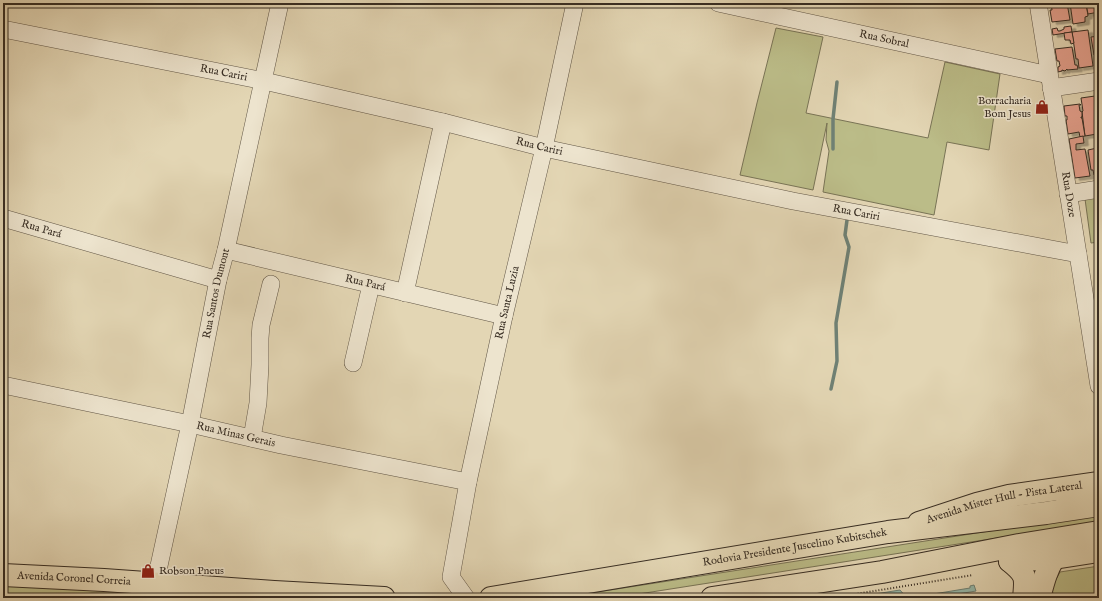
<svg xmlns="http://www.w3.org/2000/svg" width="1102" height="601" font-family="'IM FELL English',serif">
	<defs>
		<filter id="shadow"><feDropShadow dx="4.5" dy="2.5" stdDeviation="0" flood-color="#0004"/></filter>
	</defs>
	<rect width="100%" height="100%" fill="#e3d6b4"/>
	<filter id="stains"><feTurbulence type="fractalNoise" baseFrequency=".005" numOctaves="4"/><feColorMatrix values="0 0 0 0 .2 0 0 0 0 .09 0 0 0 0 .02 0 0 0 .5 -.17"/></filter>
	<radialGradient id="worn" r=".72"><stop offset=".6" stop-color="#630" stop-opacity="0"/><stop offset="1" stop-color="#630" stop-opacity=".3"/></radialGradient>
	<g fill="#bbbc88" stroke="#797456">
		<polygon points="776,28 823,37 806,113 928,138 945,62 1000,74 989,150 947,142 934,215 823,192 829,151 826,140 827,123 813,190 740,175 757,103"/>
		<polygon points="1099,196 1099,242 1091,243 1085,199"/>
		<polygon points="1099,514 1099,522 613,598 559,598"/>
		<polygon points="1099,566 1099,598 1064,598 1051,592 1053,585 1060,572"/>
		<polygon points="3,582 171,595 128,593 92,593 54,598 3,598"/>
	</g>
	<g fill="#95b9ab" stroke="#6f8175">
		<polygon points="974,585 976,591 934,598 909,598 970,588 970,586"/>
		<polygon points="900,590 907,598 850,598"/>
	</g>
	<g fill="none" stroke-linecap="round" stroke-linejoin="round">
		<g stroke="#6f8175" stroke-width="3.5">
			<polyline points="833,149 833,119 837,82"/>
			<polyline points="831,389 837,361 836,323 849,247 845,235 847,220"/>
		</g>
	</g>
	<g fill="#e5a08d" stroke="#372d23" filter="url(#shadow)">
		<polygon points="1049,3 1067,3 1070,20 1052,22 1050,10 1052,10 1051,3"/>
		<polygon points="1070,3 1086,3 1088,16 1085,17 1085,22 1073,24"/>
		<polygon points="1086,3 1099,3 1099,12 1088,14"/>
		<polygon points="1071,26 1072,32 1053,35 1052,29 1057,28 1058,31 1060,31 1064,29 1064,27"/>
		<polygon points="1088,30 1093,66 1079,68 1078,59 1076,59 1072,32"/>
		<polygon points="1072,32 1074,43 1071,44 1070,40 1065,40 1064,33"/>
		<polygon points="1099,36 1099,64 1098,65 1096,55 1094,55 1091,37"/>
		<polygon points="1072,47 1075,65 1077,65 1078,69 1067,70 1067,69 1065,71 1062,70 1062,71 1058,72 1058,67 1060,66 1059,61 1057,61 1055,49"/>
		<polygon points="1095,96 1099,118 1099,121 1095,122 1097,134 1085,136 1082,112 1083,111 1081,98"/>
		<polygon points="1080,104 1081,105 1079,105 1080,111 1082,112 1082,117 1081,117 1081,118 1082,118 1085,136 1080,137 1079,132 1068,134 1066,120 1067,120 1067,116 1065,116 1064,106"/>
		<polygon points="1083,136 1084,143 1076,144 1076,150 1085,149 1090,176 1075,178 1069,139"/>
		<polygon points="1097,148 1099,148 1099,175 1094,175 1093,170 1091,170 1088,150"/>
	</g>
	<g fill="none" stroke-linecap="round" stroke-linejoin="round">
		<defs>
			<g id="minor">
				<path id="s1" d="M 718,3 L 1049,75"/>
				<path id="s2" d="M 1038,3 L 1099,386"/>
				<path id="s3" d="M 3,29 L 264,81 L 443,122 L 544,148 L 793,201 L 1078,254"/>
				<polyline points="1051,88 1099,81"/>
				<polyline points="1068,194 1099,189"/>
				<path id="s4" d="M 3,218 L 218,280"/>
				<path id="s5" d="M 226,250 L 504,316"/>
				<polyline points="405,293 443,122"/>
				<polyline points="353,363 371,285"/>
				<path id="s6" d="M 3,385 L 190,424 L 281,445 L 468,482"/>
				<polyline points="252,438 258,403 260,365 260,338 261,325 271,284"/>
				<path id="s7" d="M 155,584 L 190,424 L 218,280 L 226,250 L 280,3"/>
				<path id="s8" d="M 466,598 L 451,577 L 468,482 L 504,316 L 544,148 L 575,3"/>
			</g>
			<g id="major">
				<path id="s9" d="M 919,523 L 977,504 L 1009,496 L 1099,483"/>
				<polyline points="1010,561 1054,558 1099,551"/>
				<path d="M 1010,561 C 1027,575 1026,577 1024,598"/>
				<path d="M 1039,598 C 1043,583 1046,570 1054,558"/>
			</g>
			<g id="highway">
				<polyline points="1067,503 1099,488"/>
				<path id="s10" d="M 3,575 L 104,580 L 274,592 L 384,598"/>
				<path id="s11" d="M 491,598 L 888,532 L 1046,513 L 1099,505"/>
				<polyline points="712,598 882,572 1019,545 1099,532"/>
			</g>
		</defs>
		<use href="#minor" stroke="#625747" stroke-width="18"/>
		<use href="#major" stroke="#372d23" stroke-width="24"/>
		<use href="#highway" stroke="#372d23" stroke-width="24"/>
		<polyline stroke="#372d23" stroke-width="2" stroke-dasharray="1 2" stroke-linecap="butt" points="831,598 973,575"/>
		<use href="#minor" stroke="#ede4ce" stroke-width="17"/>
		<use href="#major" stroke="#e3d6b4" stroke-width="22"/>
		<use href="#highway" stroke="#e3d6b4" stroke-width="22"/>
	</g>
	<defs>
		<symbol id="shop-bare" viewBox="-9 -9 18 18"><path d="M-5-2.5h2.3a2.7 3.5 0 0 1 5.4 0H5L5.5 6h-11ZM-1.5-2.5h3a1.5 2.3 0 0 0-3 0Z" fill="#8f2418" stroke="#ede4ce" stroke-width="2.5" paint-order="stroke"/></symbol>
	</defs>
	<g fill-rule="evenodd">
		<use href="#shop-bare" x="1032" y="97" width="20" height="20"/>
		<use href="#shop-bare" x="138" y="561" width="20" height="20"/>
	</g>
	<g text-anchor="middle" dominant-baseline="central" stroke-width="3" stroke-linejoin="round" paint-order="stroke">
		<g font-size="11" fill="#372d23" stroke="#ede4ce">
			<text stroke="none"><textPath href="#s1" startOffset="170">Rua Sobral</textPath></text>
			<text stroke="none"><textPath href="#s3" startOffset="225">Rua Cariri</textPath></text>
			<text stroke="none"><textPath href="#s3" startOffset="549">Rua Cariri</textPath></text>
			<text stroke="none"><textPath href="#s2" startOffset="194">Rua Doze</textPath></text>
			<text stroke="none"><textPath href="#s3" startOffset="873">Rua Cariri</textPath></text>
			<text stroke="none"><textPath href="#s4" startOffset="40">Rua Pará</textPath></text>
			<text stroke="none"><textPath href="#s5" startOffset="143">Rua Pará</textPath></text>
			<text stroke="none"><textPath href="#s7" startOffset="297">Rua Santos Dumont</textPath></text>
			<text stroke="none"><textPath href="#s8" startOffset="306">Rua Santa Luzia</textPath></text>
			<text stroke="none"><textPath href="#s6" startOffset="238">Rua Minas Gerais</textPath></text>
			<text stroke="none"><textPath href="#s9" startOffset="88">Avenida Mister Hull - Pista Lateral</textPath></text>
			<text stroke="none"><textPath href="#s11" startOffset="308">Rodovia Presidente Juscelino Kubitschek</textPath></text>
			<text stroke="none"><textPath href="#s10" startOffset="71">Avenida Coronel Correia</textPath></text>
		</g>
		<g font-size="11" fill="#372d23" stroke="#ede4ce" text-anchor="end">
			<text x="1031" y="101">Borracharia<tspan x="1031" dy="13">Bom Jesus</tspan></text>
			<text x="159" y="571" text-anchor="start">Robson Pneus</text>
		</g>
	</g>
	<rect width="1102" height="601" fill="none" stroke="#e3d6b4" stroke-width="16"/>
	<rect x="4" y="4" width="1094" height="593" fill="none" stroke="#372d23" stroke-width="2"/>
	<rect x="8" y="8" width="1086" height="585" fill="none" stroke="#372d23"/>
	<rect width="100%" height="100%" filter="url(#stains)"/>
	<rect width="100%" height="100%" fill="url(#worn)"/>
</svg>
